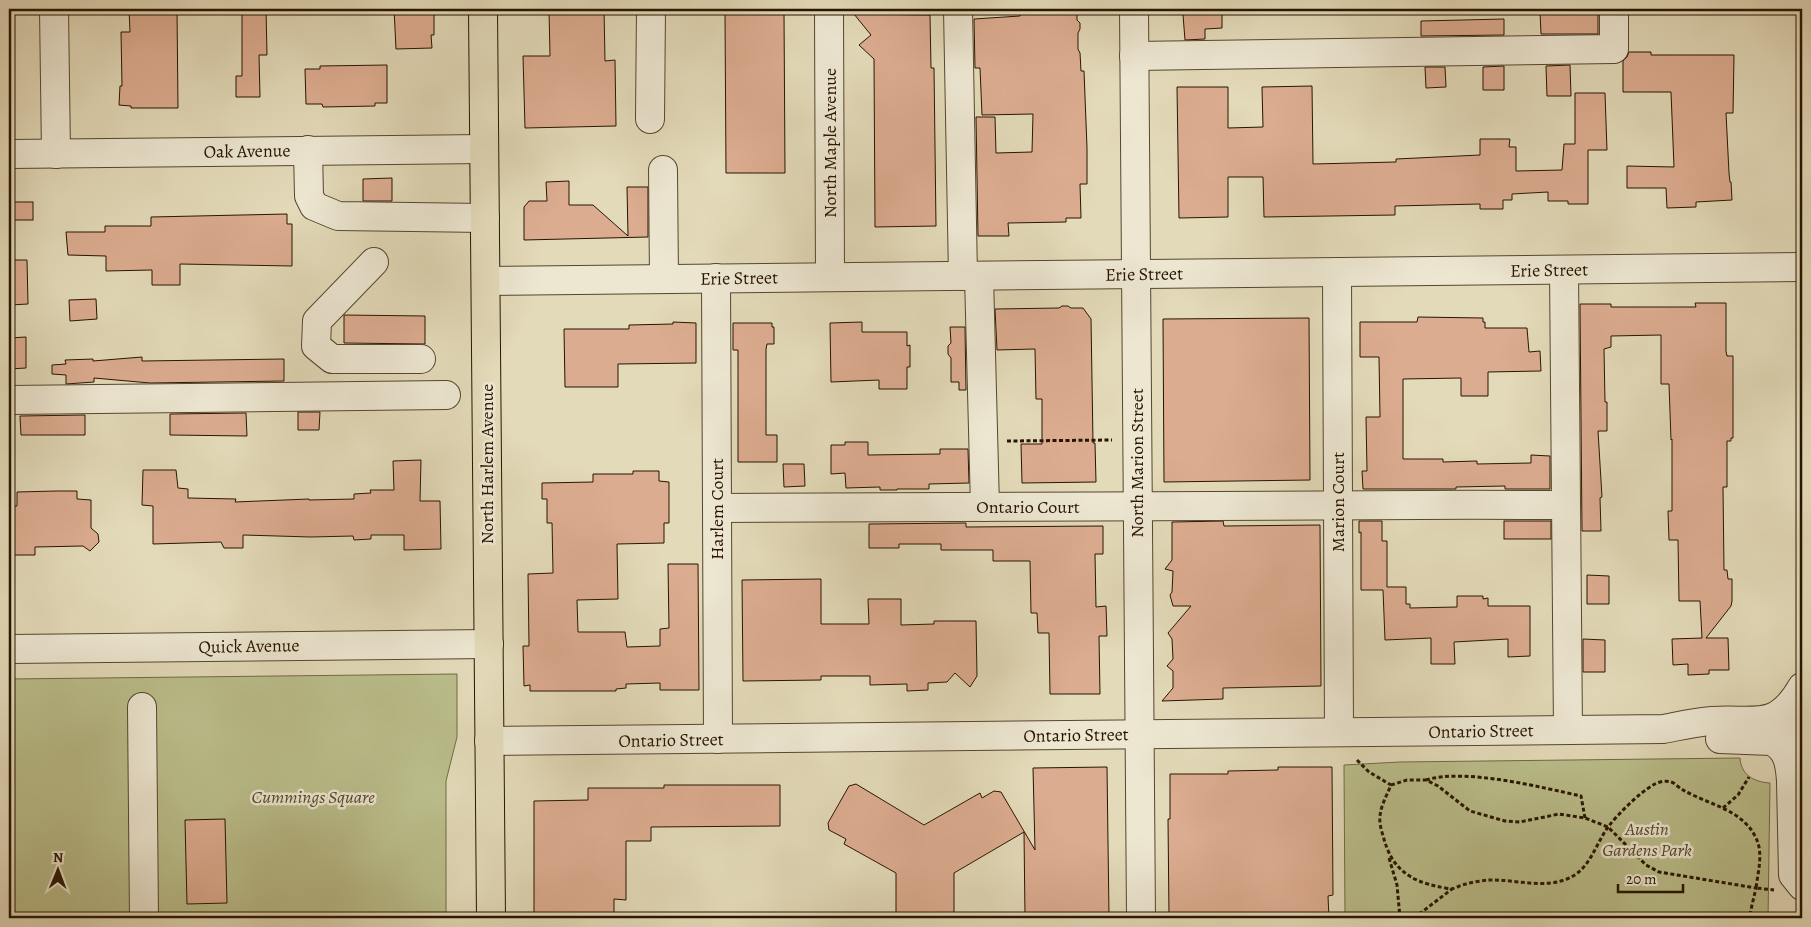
<svg xmlns="http://www.w3.org/2000/svg" width="1811" height="927" font-family="Alegreya,serif">
	<rect width="100%" height="100%" fill="#e3dab9"/>
	<filter id="stains"><feTurbulence type="fractalNoise" baseFrequency=".004" numOctaves="4"/><feColorMatrix values="0 0 0 0 .2 0 0 0 0 .09 0 0 0 0 .02 0 0 0 .5 -.17"/></filter>
	<radialGradient id="worn" r=".72"><stop offset=".6" stop-color="#630" stop-opacity="0"/><stop offset="1" stop-color="#630" stop-opacity=".3"/></radialGradient>
	<g fill="#babe8b" stroke="#706a46">
		<polygon points="457,674 457,737 446,781 446,918 9,918 9,679"/>
		<path d="M 1740,758 C 1741,775 1754,782 1770,783 L 1768,918 L 1345,918 L 1344,765 L 1400,762 Z"/>
	</g>
	<g fill="#dcac90" stroke="#271500">
		<polygon points="129,9 177,9 178,108 131,108 131,106 119,105 120,86 122,86 121,32 130,32"/>
		<polygon points="242,9 266,9 267,55 259,55 260,97 236,97 236,76 242,76"/>
		<polygon points="394,9 434,9 434,35 431,35 432,48 396,49"/>
		<polygon points="549,9 604,9 605,61 615,60 616,126 525,128 523,56 550,56"/>
		<polygon points="1077,9 1077,20 1080,23 1080,29 1078,33 1078,49 1080,53 1081,71 1084,71 1087,148 1087,184 1080,184 1081,218 1066,218 1066,222 1008,223 1009,236 978,236 976,117 995,117 996,153 1032,152 1033,114 982,115 980,68 975,68 974,19 1020,16 1020,10"/>
		<polygon points="1188,9 1222,9 1222,28 1205,29 1205,39 1185,40 1183,15"/>
		<polygon points="1563,9 1598,9 1598,34 1541,34 1540,12 1563,12"/>
		<polygon points="784,12 785,173 726,173 725,13"/>
		<polygon points="854,14 930,15 931,68 934,68 936,226 875,227 874,59 859,45 871,35"/>
		<polygon points="1504,19 1504,35 1421,36 1421,21"/>
		<polygon points="1629,52 1651,52 1651,55 1734,55 1733,113 1726,113 1729,173 1730,182 1731,182 1732,200 1696,202 1696,207 1667,208 1666,188 1627,188 1627,166 1674,167 1671,92 1623,92 1623,61 1627,57"/>
		<polygon points="387,65 387,103 375,103 375,106 323,107 322,104 306,104 305,69 320,69 320,66"/>
		<polygon points="1570,65 1571,96 1547,96 1546,66"/>
		<polygon points="1504,66 1504,90 1483,90 1483,67"/>
		<polygon points="1425,67 1445,67 1446,87 1426,88"/>
		<polygon points="1312,86 1313,164 1396,162 1396,159 1480,155 1480,139 1510,139 1509,147 1516,147 1516,171 1562,170 1564,144 1575,144 1575,93 1605,93 1607,150 1588,150 1588,204 1568,204 1568,201 1548,201 1548,192 1512,194 1512,200 1503,200 1503,209 1480,209 1480,204 1395,206 1395,215 1264,217 1263,177 1228,177 1228,217 1179,218 1177,87 1228,87 1228,128 1263,127 1262,87"/>
		<polygon points="392,178 392,201 363,201 363,179"/>
		<polygon points="569,181 569,205 593,205 628,236 627,187 648,187 648,237 524,240 524,207 529,201 547,201 546,182"/>
		<rect x="9" y="202" width="24" height="18"/>
		<polygon points="287,214 287,224 292,224 292,266 180,264 180,285 152,285 152,270 106,271 106,256 68,255 66,232 105,232 105,226 151,226 151,217"/>
		<polygon points="9,260 27,260 28,304 9,305"/>
		<polygon points="96,299 97,319 70,321 69,300"/>
		<polygon points="1695,303 1726,303 1726,351 1727,356 1733,356 1733,438 1731,438 1731,441 1727,441 1727,487 1723,487 1724,570 1727,570 1728,579 1732,579 1732,601 1731,606 1706,638 1728,638 1729,670 1709,670 1709,674 1688,675 1688,664 1673,665 1672,639 1702,638 1700,601 1679,601 1678,540 1669,540 1668,511 1672,511 1672,439 1671,440 1669,384 1661,384 1661,335 1611,336 1611,347 1604,349 1605,402 1607,402 1607,431 1598,431 1602,497 1600,498 1601,531 1582,531 1580,304 1611,304 1611,307 1696,307"/>
		<polygon points="1062,306 1068,306 1071,308 1083,308 1091,319 1093,443 1095,443 1096,482 1022,483 1021,444 1042,444 1042,399 1036,399 1035,349 997,350 995,309 1059,308"/>
		<polygon points="344,315 425,316 425,344 344,343"/>
		<polygon points="1418,317 1483,318 1483,322 1485,322 1485,328 1527,328 1529,352 1540,351 1541,371 1488,372 1488,396 1461,396 1461,378 1403,379 1403,459 1443,459 1443,462 1477,461 1477,464 1531,463 1531,455 1550,456 1550,489 1505,489 1505,486 1456,487 1456,489 1363,489 1362,471 1367,471 1366,417 1380,417 1379,357 1360,357 1360,322 1417,322"/>
		<polygon points="1309,318 1310,480 1164,482 1163,319"/>
		<polygon points="673,322 696,323 696,363 618,364 618,387 565,387 564,329 629,329 629,325 673,324"/>
		<polygon points="862,322 862,332 907,332 907,346 910,345 910,367 907,367 907,389 879,389 879,380 831,382 830,323"/>
		<polygon points="733,323 772,323 772,327 774,327 774,344 767,344 766,349 766,435 777,435 777,462 738,462 738,350 733,350"/>
		<polygon points="950,327 965,327 966,390 959,390 959,382 951,382 951,358 948,354 948,346 951,343"/>
		<polygon points="26,337 26,368 9,369 9,338"/>
		<polygon points="142,357 142,361 284,359 284,381 150,383 94,378 94,382 66,384 66,375 52,374 52,365 66,364 65,360 93,359 93,361"/>
		<polygon points="298,412 320,412 319,430 298,430"/>
		<polygon points="246,413 247,436 170,435 170,414"/>
		<polygon points="85,415 85,435 21,435 20,416"/>
		<polygon points="845,442 868,442 868,455 940,454 940,449 968,449 969,483 929,484 929,489 897,489 897,490 880,490 880,487 846,488 845,473 831,474 831,445 845,445"/>
		<polygon points="421,460 420,501 440,501 441,549 404,550 404,535 371,535 371,539 354,540 353,536 311,537 243,535 243,548 224,548 221,542 153,544 153,506 142,505 143,470 176,470 178,488 188,489 188,498 236,499 235,502 309,499 309,500 354,499 354,494 371,493 370,490 394,490 393,461"/>
		<polygon points="783,464 804,464 805,486 784,487"/>
		<polygon points="633,471 659,471 659,481 669,482 669,523 664,523 664,543 617,544 618,599 577,600 578,632 625,632 627,647 660,646 660,629 669,628 668,564 698,564 699,690 660,690 660,683 626,684 626,688 616,689 616,691 530,691 530,685 524,686 523,646 529,646 528,574 553,573 552,523 547,523 547,499 542,499 542,483 593,482 593,474 633,474"/>
		<polygon points="56,491 77,491 77,499 91,500 91,528 98,534 99,542 90,551 83,546 35,547 35,555 12,555 12,545 9,545 9,506 17,506 17,492"/>
		<polygon points="1223,521 1224,526 1320,525 1321,686 1223,688 1223,699 1162,701 1173,688 1173,671 1167,666 1173,659 1172,639 1168,633 1191,606 1173,606 1170,595 1172,592 1173,571 1165,569 1172,560 1172,522"/>
		<polygon points="1359,521 1382,521 1382,541 1387,541 1387,587 1406,587 1406,604 1410,604 1410,608 1457,607 1457,596 1483,596 1483,599 1488,598 1488,606 1530,606 1530,656 1508,657 1508,639 1454,642 1455,664 1431,664 1431,638 1385,640 1383,590 1361,590 1361,532 1359,533"/>
		<rect x="1504" y="521" width="47" height="18"/>
		<polygon points="966,523 966,527 1103,526 1103,554 1095,554 1096,607 1106,606 1107,636 1099,636 1100,694 1050,694 1049,633 1038,633 1037,613 1031,613 1030,561 993,561 993,550 941,550 941,544 899,544 899,548 869,548 869,524"/>
		<polygon points="1587,575 1609,576 1609,604 1587,604"/>
		<polygon points="821,579 821,624 869,624 868,599 901,599 901,625 934,624 934,621 976,621 977,676 970,687 955,673 947,682 928,683 928,690 907,691 907,684 870,685 870,676 821,676 821,680 743,681 742,580"/>
		<polygon points="1583,639 1605,640 1605,672 1583,672"/>
		<polygon points="1107,767 1109,916 1025,917 1024,832 954,873 954,918 896,918 896,873 844,844 846,839 829,830 828,823 849,786 856,784 924,825 980,793 982,798 994,791 1001,792 1035,850 1033,768"/>
		<polygon points="1278,767 1332,767 1333,895 1328,896 1329,918 1169,918 1168,819 1170,819 1170,774 1228,774 1228,771 1278,770"/>
		<polygon points="664,785 780,785 780,826 651,827 651,841 626,841 626,900 614,899 614,913 607,913 607,918 534,918 534,801 588,800 588,788 664,788"/>
		<polygon points="225,819 227,903 187,904 185,820"/>
	</g>
	<g fill="none" stroke-linecap="round" stroke-linejoin="round">
		<defs>
			<g id="minor">
				<polyline points="54,9 56,154"/>
				<polyline points="829,9 830,277"/>
				<polyline points="958,9 963,276"/>
				<polyline points="1134,9 1141,918"/>
				<polyline points="1134,56 1614,49 1614,9"/>
				<polyline points="650,119 651,9"/>
				<polyline points="308,150 309,196 314,206 338,216 485,218"/>
				<polyline points="9,154 484,149"/>
				<polyline points="663,170 664,279"/>
				<polyline points="374,262 317,321 316,346 332,359 421,359"/>
				<polyline points="1564,270 1568,730"/>
				<polyline points="1337,272 1339,732"/>
				<polyline points="979,276 985,507"/>
				<polyline points="716,278 718,739"/>
				<polyline points="486,281 1802,267"/>
				<polyline points="9,400 446,395"/>
				<path d="M 717,508 C 1000,508 1283,504 1566,505"/>
				<polyline points="9,649 489,644"/>
				<polyline points="142,707 144,918"/>
				<polyline points="1768,720 1802,736"/>
				<path d="M 1720,739 L 1771,741 C 1788,748 1790,765 1791,781 L 1793,875 L 1802,886"/>
				<path d="M 489,741 L 1663,729 C 1679,726 1696,722 1712,721 C 1756,718 1776,732 1802,687"/>
			</g>
			<polyline id="major" points="483,9 491,918"/>
		</defs>
		<use href="#minor" stroke="#56462e" stroke-width="30"/>
		<use href="#major" stroke="#271500" stroke-width="30"/>
		<g stroke="#271500" stroke-width="3" stroke-dasharray="4 2.5" stroke-linecap="butt">
			<polyline points="1007,441 1112,440"/>
			<path d="M 1357,760 L 1369,772 L 1391,785 C 1387,795 1381,805 1380,816 C 1379,824 1382,832 1384,839 C 1392,868 1409,881 1440,887 C 1443,887 1448,889 1451,889 C 1456,888 1461,885 1466,884 C 1472,882 1481,881 1488,880 C 1514,879 1542,889 1567,879 C 1590,870 1595,845 1608,827 C 1619,813 1638,794 1653,785 C 1658,782 1665,780 1671,782 C 1675,783 1679,788 1683,790 C 1707,804 1741,809 1755,836 C 1764,852 1758,871 1756,888 L 1774,890"/>
			<path d="M 1426,780 C 1465,768 1540,787 1581,796 L 1585,818"/>
			<polyline points="1391,785 1407,780 1426,780 1438,786 1470,811 1505,821 1520,822 1559,814 1585,818 1608,827 1646,865 1659,872 1756,888 1749,918"/>
			<polyline points="1723,808 1738,795 1749,777"/>
			<polyline points="1389,858 1397,885 1400,918"/>
			<polyline points="1414,918 1452,889"/>
		</g>
		<use href="#minor" stroke="#ede7d2" stroke-width="28"/>
		<use href="#major" stroke="#e3dab9" stroke-width="28"/>
	</g>
	<g text-anchor="middle" dominant-baseline="central" stroke-width="5" stroke-linejoin="round" paint-order="stroke">
		<g font-size="18" fill="#271500" stroke="#ede7d2">
			<text transform="translate(830 143) rotate(-90)">North Maple Avenue</text>
			<text transform="translate(247 151) rotate(-1)">Oak Avenue</text>
			<text transform="translate(1549 270) rotate(-1)">Erie Street</text>
			<text transform="translate(1144 274) rotate(-1)">Erie Street</text>
			<text transform="translate(739 278) rotate(-1)">Erie Street</text>
			<text transform="translate(1137 463) rotate(-90)">North Marion Street</text>
			<text transform="translate(487 464) rotate(-90)">North Harlem Avenue</text>
			<text transform="translate(1338 502) rotate(-90)">Marion Court</text>
			<text x="1028" y="507">Ontario Court</text>
			<text transform="translate(717 509) rotate(-90)">Harlem Court</text>
			<text transform="translate(249 646) rotate(-1)">Quick Avenue</text>
			<text transform="translate(1481 731) rotate(-1)">Ontario Street</text>
			<text transform="translate(1076 735) rotate(-1)">Ontario Street</text>
			<text transform="translate(671 740) rotate(-1)">Ontario Street</text>
		</g>
		<g font-size="18" font-style="italic" fill="#53482a" stroke="#ede7d2">
			<text x="313" y="797">Cummings Square</text>
			<text x="1647" y="829">Austin<tspan x="1647" dy="21">Gardens Park</tspan></text>
		</g>
	</g>
	<rect width="1811" height="927" fill="none" stroke="#e3dab9" stroke-width="30"/>
	<rect x="10" y="10" width="1791" height="907" fill="none" stroke="#271500" stroke-width="2.5"/>
	<rect x="15" y="15" width="1781" height="897" fill="none" stroke="#271500"/>
	<g transform="translate(58 870) rotate(1)" stroke="#ede7d2" stroke-width="4" paint-order="stroke">
	<path d="M0-4L9 19L0 12L-9 19Z" fill="#271500"/>
	<text y="-8" font-size="14" font-weight="bold" text-anchor="middle" fill="#271500">N</text>
	</g>
	<path d="M1618 884v8h65v-8" fill="none" stroke="#271500" stroke-width="2.5"/>
	<text x="1626" y="884" font-size="15" fill="#271500" stroke="#ede7d2" stroke-width="4" paint-order="stroke">20 m</text>
	<rect width="100%" height="100%" filter="url(#stains)"/>
	<rect width="100%" height="100%" fill="url(#worn)"/>
</svg>
